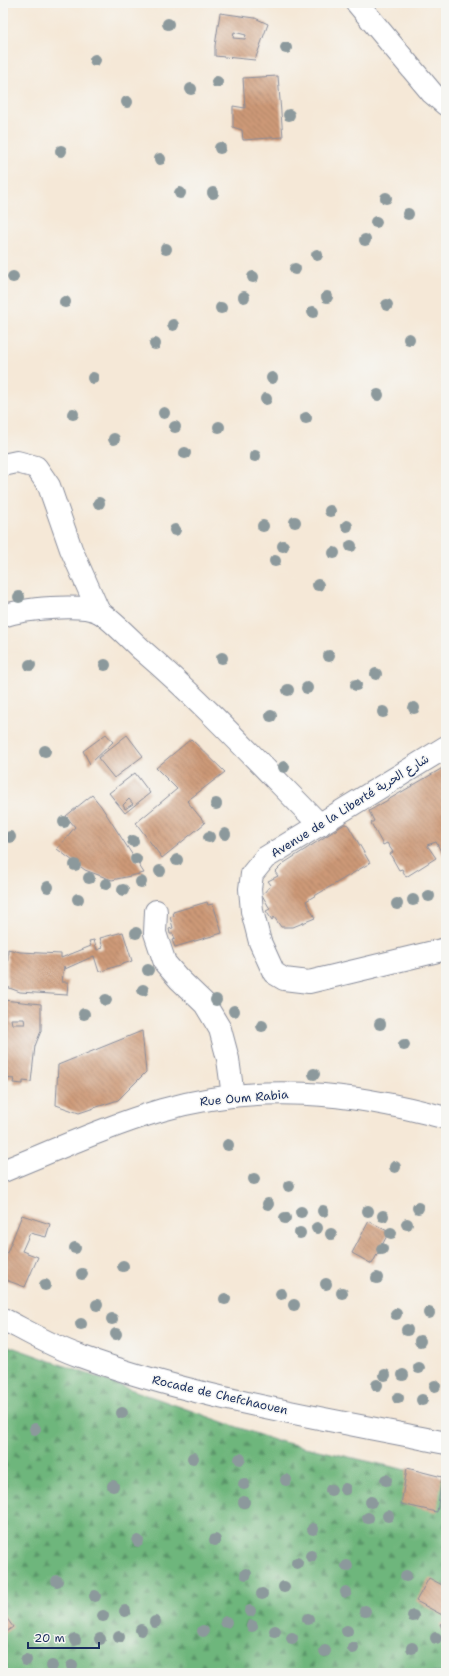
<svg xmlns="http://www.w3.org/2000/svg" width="449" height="1676" font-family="'Shantell Sans','Playpen Sans Arabic',sans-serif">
	<defs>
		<pattern id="forest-firs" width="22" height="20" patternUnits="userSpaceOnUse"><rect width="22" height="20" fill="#6eb67c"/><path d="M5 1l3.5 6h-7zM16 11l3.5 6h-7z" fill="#5a9469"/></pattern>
		<pattern id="building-back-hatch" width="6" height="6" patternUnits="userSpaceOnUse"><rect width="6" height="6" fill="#cd9977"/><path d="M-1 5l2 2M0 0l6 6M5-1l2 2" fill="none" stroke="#a67d65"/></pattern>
	</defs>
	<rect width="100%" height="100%" fill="#f6f6f2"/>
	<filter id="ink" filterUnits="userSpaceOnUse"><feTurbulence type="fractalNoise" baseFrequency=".025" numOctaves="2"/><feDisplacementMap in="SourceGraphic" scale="8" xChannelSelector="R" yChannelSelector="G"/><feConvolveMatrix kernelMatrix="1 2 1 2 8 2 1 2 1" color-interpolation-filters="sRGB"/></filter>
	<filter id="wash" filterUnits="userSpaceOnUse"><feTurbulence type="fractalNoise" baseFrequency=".012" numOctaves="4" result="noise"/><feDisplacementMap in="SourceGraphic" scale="16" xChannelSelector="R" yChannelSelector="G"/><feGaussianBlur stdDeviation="0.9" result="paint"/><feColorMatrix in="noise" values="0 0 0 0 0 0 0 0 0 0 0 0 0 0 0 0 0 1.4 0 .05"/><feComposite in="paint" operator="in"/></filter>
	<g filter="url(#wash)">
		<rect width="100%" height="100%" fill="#f5e8d7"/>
		<polygon fill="url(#forest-firs)" stroke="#44726d" points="3,1344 274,1440 446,1479 446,1673 3,1673"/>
		<g id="blocks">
			<g fill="url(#building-back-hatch)" fill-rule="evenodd">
				<path d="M 220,13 L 255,18 L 268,24 L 255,60 L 215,56 L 215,46 ZM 234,32 L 246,35 L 245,39 L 233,38 Z"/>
				<polygon points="278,76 283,137 243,140 242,130 233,127 233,106 245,108 243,78"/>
				<polygon points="106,734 113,742 90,764 83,751"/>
				<polygon points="127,735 143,756 114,778 98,758"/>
				<polygon points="191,739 225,772 187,801 205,823 162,858 136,823 177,789 156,768"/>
				<polygon points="446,766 446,853 443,855 436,842 427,845 436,858 406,877 402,869 399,870 390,854 393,852 387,843 383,845 371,823 374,821 369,811"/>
				<path d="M 135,773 L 150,793 L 125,813 L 109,793 ZM 129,799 L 133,804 L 125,809 L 123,805 Z"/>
				<polygon points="92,795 101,806 144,873 112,880 85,870 57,849 75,827 66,816"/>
				<polygon points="345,824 348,825 370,863 306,901 315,918 293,927 281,927 274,917 272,920 266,911 270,909 262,895 271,885 268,881 278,876 275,872 284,863"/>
				<polygon points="207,902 208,905 213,904 222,933 175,947 172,940 175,939 173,934 170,934 169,929 173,928 170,917 174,916 173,912"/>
				<polygon points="123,932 132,961 99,972 94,956 65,969 64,966 62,982 68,982 67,995 20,992 7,987 8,949 20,952 61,954 61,958 91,946 89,941 94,940 97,950 103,948 100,938"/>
				<path d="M 3,1000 L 41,1004 L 41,1031 L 35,1046 L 31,1082 L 23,1081 L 23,1084 L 13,1083 L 14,1079 L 3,1078 ZM 11,1019 L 24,1019 L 25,1024 L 12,1024 Z"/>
				<polygon points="142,1031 146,1072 118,1100 79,1113 56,1105 58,1065"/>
				<polygon points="22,1215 50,1224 46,1237 30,1233 22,1251 38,1257 25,1287 3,1279 3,1263"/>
				<polygon points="369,1221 389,1232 372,1264 352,1253"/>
				<polygon points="407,1468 442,1477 437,1512 401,1504"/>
				<polygon points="429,1578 446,1587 446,1617 416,1601"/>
				<polygon points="3,1613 13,1627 3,1634"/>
				<polygon points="446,1621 446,1637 440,1624"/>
			</g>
		</g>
	</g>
	<g filter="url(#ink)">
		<use href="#blocks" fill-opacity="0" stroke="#888c9a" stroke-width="1"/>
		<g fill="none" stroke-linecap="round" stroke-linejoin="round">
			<defs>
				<g id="street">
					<polyline points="357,3 432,93 446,105"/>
					<polyline points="3,465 17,462 36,467 49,486 71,549 99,612"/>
					<path d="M 3,616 C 22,609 81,603 99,612 C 109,617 132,641 142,650 C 205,704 262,766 320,825"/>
					<polyline points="446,747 265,858 252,874 250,889 252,911 260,942 274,973 284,979 309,982 446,949"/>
					<polyline points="156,911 155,933 165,963 179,979 205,1004 220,1029 228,1059 233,1096"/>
				</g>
				<g id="secondary">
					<path d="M 3,1171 C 55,1150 108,1126 162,1110 C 258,1082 351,1092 446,1118"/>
					<path d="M 3,1319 C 28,1332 53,1347 80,1356 C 197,1399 324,1418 446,1443"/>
				</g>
			</defs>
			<use href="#street" stroke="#888c9a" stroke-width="24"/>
			<use href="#secondary" stroke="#888c9a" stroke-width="24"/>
			<use href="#street" stroke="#fff" stroke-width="22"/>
			<use href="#secondary" stroke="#fff" stroke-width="22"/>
		</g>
		<g fill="#8c999c">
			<circle cx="168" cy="24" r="6"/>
			<circle cx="286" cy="48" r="6"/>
			<circle cx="95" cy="60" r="6"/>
			<circle cx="217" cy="82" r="6"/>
			<circle cx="191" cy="89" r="6"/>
			<circle cx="127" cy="102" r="6"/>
			<circle cx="289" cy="115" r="6"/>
			<circle cx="220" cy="148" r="6"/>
			<circle cx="61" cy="151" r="6"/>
			<circle cx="160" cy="159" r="6"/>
			<circle cx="180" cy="193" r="6"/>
			<circle cx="213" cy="193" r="6"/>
			<circle cx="386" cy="198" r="6"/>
			<circle cx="408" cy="214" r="6"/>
			<circle cx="376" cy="222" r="6"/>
			<circle cx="365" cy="240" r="6"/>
			<circle cx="166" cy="249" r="6"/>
			<circle cx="317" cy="255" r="6"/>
			<circle cx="295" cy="269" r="6"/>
			<circle cx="13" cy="277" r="6"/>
			<circle cx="253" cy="277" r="6"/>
			<circle cx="244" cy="297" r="6"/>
			<circle cx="327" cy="297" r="6"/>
			<circle cx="65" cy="302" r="6"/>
			<circle cx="387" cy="305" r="6"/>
			<circle cx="221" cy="308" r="6"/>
			<circle cx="313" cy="312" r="6"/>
			<circle cx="173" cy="325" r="6"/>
			<circle cx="409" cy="339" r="6"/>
			<circle cx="155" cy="344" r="6"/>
			<circle cx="93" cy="378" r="6"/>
			<circle cx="272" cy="378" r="6"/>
			<circle cx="378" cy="395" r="6"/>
			<circle cx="266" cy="399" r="6"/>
			<circle cx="164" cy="413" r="6"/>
			<circle cx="73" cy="414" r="6"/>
			<circle cx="306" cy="418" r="6"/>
			<circle cx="175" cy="427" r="6"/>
			<circle cx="219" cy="427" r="6"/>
			<circle cx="114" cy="439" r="6"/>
			<circle cx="185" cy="453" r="6"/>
			<circle cx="255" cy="456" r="6"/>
			<circle cx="99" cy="503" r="6"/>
			<circle cx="330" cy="511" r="6"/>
			<circle cx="295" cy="522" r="6"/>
			<circle cx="263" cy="526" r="6"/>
			<circle cx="347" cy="526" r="6"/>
			<circle cx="175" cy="530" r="6"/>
			<circle cx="283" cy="546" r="6"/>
			<circle cx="351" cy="546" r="6"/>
			<circle cx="334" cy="553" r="6"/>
			<circle cx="275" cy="561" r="6"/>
			<circle cx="318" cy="585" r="6"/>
			<circle cx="19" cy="597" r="6"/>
			<circle cx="329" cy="656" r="6"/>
			<circle cx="222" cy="658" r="6"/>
			<circle cx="30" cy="665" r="6"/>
			<circle cx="105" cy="665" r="6"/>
			<circle cx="376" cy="674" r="6"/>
			<circle cx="356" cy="685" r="6"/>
			<circle cx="307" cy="688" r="6"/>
			<circle cx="288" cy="690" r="6"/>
			<circle cx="414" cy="708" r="6"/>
			<circle cx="383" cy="712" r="6"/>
			<circle cx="271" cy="716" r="6"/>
			<circle cx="45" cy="751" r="6"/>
			<circle cx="284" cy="767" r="6"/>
			<circle cx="216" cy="804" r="6"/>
			<circle cx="64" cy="822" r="6"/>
			<circle cx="225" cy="834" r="6"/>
			<circle cx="10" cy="837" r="6"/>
			<circle cx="209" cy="837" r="6"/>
			<circle cx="133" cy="841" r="6"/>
			<circle cx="136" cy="859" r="6"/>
			<circle cx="177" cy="860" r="6"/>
			<circle cx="75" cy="865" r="6"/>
			<circle cx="160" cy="871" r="6"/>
			<circle cx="89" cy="878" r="6"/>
			<circle cx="141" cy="882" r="6"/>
			<circle cx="106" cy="884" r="6"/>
			<circle cx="48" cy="887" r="6"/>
			<circle cx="123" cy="890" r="6"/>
			<circle cx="429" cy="896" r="6"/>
			<circle cx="78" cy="899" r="6"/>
			<circle cx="413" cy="900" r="6"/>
			<circle cx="397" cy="904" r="6"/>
			<circle cx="136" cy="933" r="6"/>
			<circle cx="148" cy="970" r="6"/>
			<circle cx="143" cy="990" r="6"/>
			<circle cx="106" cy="1000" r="6"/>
			<circle cx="216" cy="1000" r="6"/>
			<circle cx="234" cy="1011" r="6"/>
			<circle cx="84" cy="1014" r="6"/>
			<circle cx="380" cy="1024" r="6"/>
			<circle cx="262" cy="1026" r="6"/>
			<circle cx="404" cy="1045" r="6"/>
			<circle cx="314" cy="1074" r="6"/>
			<circle cx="228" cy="1145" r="6"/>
			<circle cx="395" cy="1167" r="6"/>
			<circle cx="254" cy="1179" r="6"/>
			<circle cx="289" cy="1186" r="6"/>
			<circle cx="268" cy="1204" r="6"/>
			<circle cx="418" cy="1208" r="6"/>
			<circle cx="323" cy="1211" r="6"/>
			<circle cx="368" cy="1211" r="6"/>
			<circle cx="301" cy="1212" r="6"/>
			<circle cx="383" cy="1216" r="6"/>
			<circle cx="285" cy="1218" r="6"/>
			<circle cx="407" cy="1224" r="6"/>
			<circle cx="317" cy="1228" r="6"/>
			<circle cx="300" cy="1233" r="6"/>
			<circle cx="391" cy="1233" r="6"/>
			<circle cx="331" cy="1234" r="6"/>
			<circle cx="75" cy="1248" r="6"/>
			<circle cx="382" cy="1249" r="6"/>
			<circle cx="123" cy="1266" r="6"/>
			<circle cx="82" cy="1274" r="6"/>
			<circle cx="377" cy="1278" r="6"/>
			<circle cx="326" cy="1284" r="6"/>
			<circle cx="45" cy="1285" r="6"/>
			<circle cx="342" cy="1293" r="6"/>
			<circle cx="281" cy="1294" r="6"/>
			<circle cx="225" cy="1299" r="6"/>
			<circle cx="97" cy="1305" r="6"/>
			<circle cx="294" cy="1305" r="6"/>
			<circle cx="429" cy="1313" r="6"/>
			<circle cx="396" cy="1314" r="6"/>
			<circle cx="112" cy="1319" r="6"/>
			<circle cx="81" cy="1324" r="6"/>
			<circle cx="407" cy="1330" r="6"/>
			<circle cx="116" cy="1334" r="6"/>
			<circle cx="420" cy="1341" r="6"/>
			<circle cx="419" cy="1368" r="6"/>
			<circle cx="385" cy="1375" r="6"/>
			<circle cx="403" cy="1375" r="6"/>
			<circle cx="377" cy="1385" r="6"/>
			<circle cx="435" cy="1386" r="6"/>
			<circle cx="398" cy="1398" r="6"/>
			<circle cx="422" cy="1400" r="6"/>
			<circle cx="122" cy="1413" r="6"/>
			<circle cx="35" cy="1429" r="6"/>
			<circle cx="193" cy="1458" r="6"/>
			<circle cx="240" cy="1459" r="6"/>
			<circle cx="286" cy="1480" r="6"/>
			<circle cx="386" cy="1480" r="6"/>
			<circle cx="244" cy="1484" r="6"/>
			<circle cx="113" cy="1486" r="6"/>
			<circle cx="345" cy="1489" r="6"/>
			<circle cx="331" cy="1490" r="6"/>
			<circle cx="244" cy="1502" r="6"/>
			<circle cx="371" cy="1502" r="6"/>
			<circle cx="388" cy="1516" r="6"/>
			<circle cx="368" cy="1518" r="6"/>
			<circle cx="313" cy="1529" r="6"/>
			<circle cx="215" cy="1540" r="6"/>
			<circle cx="138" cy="1541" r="6"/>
			<circle cx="311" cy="1556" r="6"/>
			<circle cx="297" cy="1563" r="6"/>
			<circle cx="347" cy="1566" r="6"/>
			<circle cx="246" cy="1574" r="6"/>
			<circle cx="406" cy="1576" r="6"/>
			<circle cx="57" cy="1581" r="6"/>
			<circle cx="284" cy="1587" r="6"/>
			<circle cx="346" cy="1592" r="6"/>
			<circle cx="262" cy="1594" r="6"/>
			<circle cx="95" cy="1596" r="6"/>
			<circle cx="125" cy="1611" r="6"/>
			<circle cx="250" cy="1611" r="6"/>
			<circle cx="365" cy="1611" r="6"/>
			<circle cx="103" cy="1616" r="6"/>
			<circle cx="413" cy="1616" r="6"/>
			<circle cx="308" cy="1619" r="6"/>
			<circle cx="155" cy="1622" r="6"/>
			<circle cx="226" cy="1622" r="6"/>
			<circle cx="252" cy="1626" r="6"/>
			<circle cx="141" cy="1630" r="6"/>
			<circle cx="203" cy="1631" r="6"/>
			<circle cx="275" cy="1631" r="6"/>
			<circle cx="347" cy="1631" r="6"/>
			<circle cx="119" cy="1637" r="6"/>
			<circle cx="292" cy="1638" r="6"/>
			<circle cx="436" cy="1638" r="6"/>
			<circle cx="100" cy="1639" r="6"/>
			<circle cx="75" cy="1640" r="6"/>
			<circle cx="353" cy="1648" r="6"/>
			<circle cx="412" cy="1648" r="6"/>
			<circle cx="325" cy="1651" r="6"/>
			<circle cx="26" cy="1660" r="6"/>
			<circle cx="52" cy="1666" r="6"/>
			<circle cx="72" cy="1666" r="6"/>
		</g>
	</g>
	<g text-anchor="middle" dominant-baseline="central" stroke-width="3" stroke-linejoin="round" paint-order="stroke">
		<g font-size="12" fill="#1b2f5e" stroke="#f6f6f2">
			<text transform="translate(350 806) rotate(-32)">Avenue de la Liberté شارع الحرية</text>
			<text transform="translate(244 1098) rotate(-5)">Rue Oum Rabia</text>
			<text transform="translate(220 1395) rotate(13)">Rocade de Chefchaouen</text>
		</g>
	</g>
	<rect width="449" height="1676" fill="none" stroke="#f6f6f2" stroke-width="16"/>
	<path d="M28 1642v6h71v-6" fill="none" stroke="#1b2f5e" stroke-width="2"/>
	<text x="34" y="1642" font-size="12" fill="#1b2f5e" stroke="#f6f6f2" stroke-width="3" paint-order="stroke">20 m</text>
</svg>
